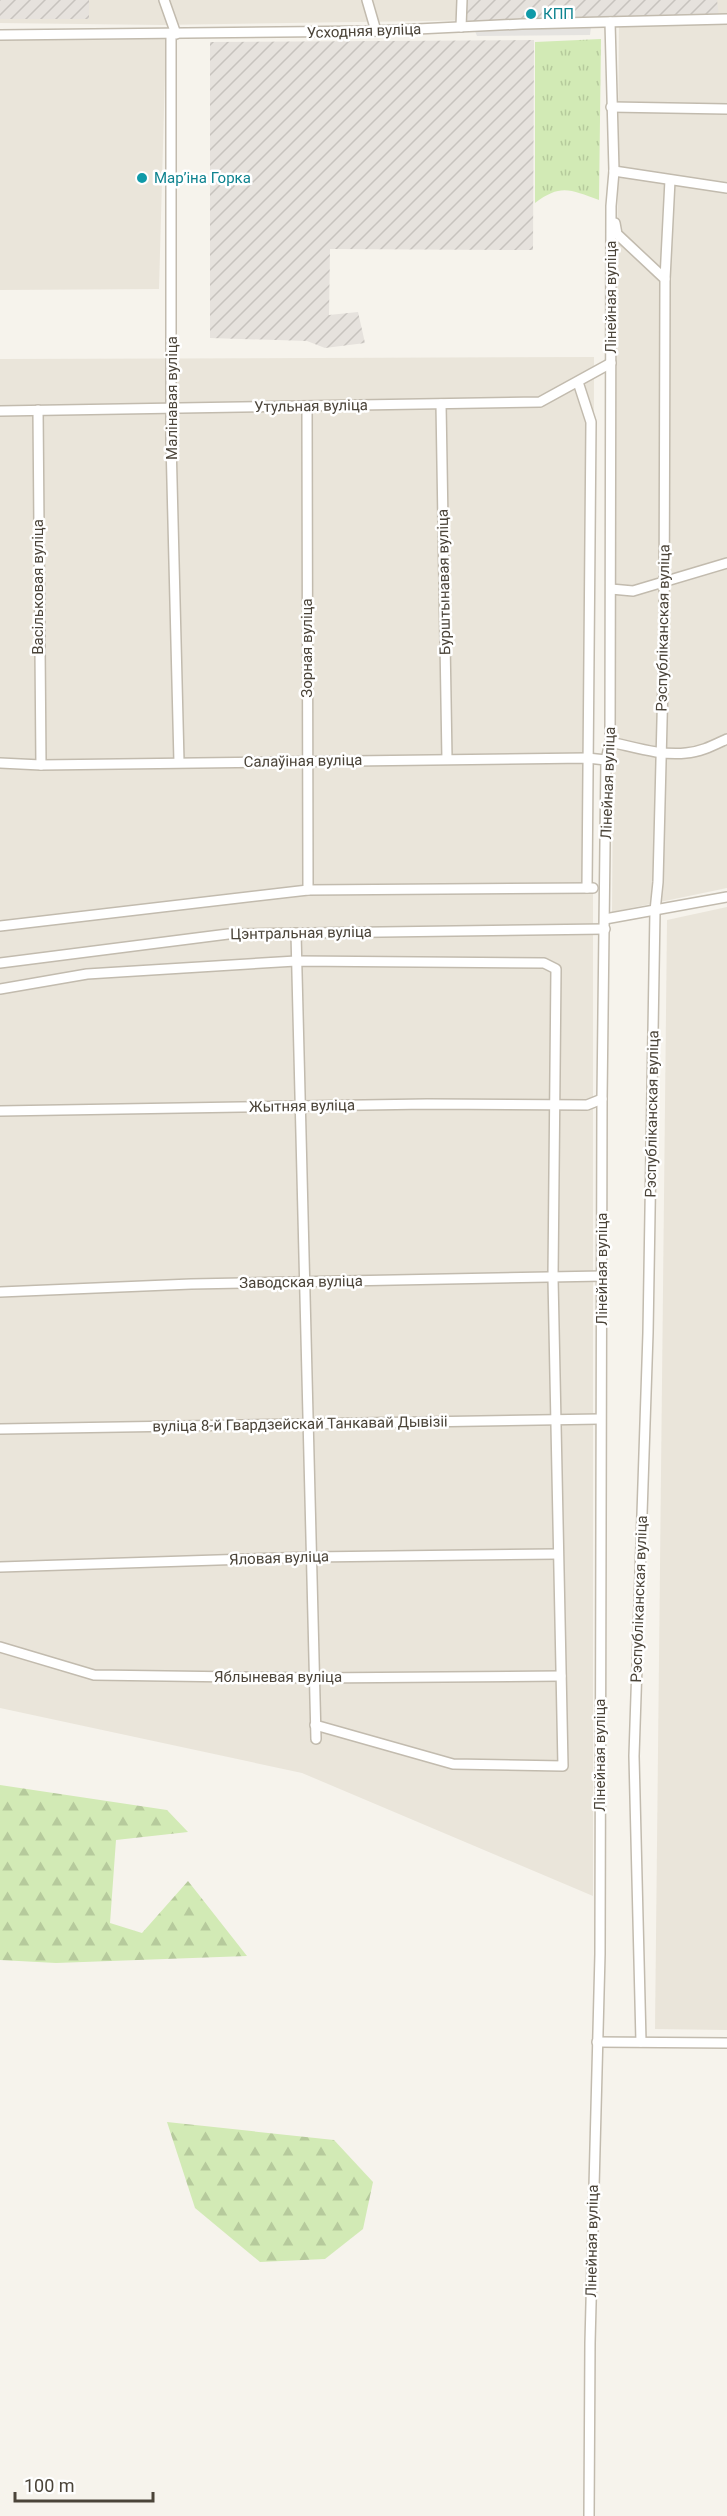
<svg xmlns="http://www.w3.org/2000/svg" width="727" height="2516" font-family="Roboto,sans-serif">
	<defs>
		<pattern id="industrial-furrows" width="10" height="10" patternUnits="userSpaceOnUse" patternTransform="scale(1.5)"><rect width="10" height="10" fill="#e6e2dd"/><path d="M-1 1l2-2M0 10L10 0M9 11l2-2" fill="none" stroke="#c7c3be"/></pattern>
		<pattern id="grass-tufts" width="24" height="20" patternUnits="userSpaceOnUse" patternTransform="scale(1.5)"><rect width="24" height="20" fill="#d2eab5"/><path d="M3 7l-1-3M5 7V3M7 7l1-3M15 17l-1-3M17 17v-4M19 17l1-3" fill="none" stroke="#b6ca9c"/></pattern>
		<pattern id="forest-firs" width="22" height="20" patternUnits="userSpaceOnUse" patternTransform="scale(1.5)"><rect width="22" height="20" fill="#d2eab5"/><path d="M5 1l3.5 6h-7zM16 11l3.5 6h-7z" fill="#b6ca9c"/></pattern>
	</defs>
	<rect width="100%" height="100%" fill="#f6f3ec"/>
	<g fill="#eae5da">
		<polygon points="0,0 727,0 727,888 612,912 619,18 161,25 0,23"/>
		<polygon points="0,36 166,38 159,289 0,290"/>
		<polygon points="594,357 593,888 593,1896 302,1773 0,1708 0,359"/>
		<polygon points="727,907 727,2030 655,2029 667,920"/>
	</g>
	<g fill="url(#industrial-furrows)">
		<rect x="0" y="0" width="89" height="19"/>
		<polygon points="464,0 717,0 719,17 466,24"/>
		<polygon points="534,40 533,250 330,249 329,315 358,312 365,343 325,348 307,341 210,338 210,42"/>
	</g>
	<path fill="url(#grass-tufts)" d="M 601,39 L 599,200 C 571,190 561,183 535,203 L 535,42 Z"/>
	<g fill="url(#forest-firs)">
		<polygon points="0,1785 167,1810 188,1832 116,1840 110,1923 142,1933 188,1881 247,1956 56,1963 0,1960"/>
		<polygon points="167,2122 334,2140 373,2182 363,2229 325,2259 260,2262 195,2208"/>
	</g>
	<polygon fill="#e5e3e0" points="591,27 590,35 477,36 475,31"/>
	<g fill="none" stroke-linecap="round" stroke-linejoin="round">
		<defs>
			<g id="street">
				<polyline points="164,0 176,34"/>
				<polyline points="367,0 376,31"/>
				<polyline points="461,27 462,0"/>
				<polyline points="171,34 171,441 179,762"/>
				<polyline points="0,35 376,31 522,24 727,19"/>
				<polyline points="611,107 727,109"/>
				<polyline points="614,171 727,188"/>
				<polyline points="615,223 617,234 665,279 664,641 658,882 655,911 648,1333 634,1756 641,2042"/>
				<polyline points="665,279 670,180"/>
				<polyline points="578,382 591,422 587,888"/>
				<polyline points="441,404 447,759"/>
				<polyline points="307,406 308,890"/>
				<polyline points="38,410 41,765"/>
				<polyline points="0,411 540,402 611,363"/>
				<polyline points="611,589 633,591 727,563"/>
				<path d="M 610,742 C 634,747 661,756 686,753 C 701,752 714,745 727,739"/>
				<polyline points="0,763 41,765 587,758 606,760"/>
				<polyline points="605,919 727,897"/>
				<polyline points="0,926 308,890 593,888"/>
				<polyline points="296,933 316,1739"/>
				<polyline points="0,963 228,934 605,929"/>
				<polyline points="0,989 87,974 296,961 544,963 556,969 553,1278 563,1766 453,1764 315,1725"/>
				<polyline points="0,1111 427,1104 587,1105 602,1099"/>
				<polyline points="0,1292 191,1284 603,1276"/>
				<polyline points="0,1429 600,1419"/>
				<polyline points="0,1567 311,1557 558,1554"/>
				<polyline points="0,1647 94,1675 314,1678 561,1676"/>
				<polyline points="597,2042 727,2043"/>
				<polyline points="589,2516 590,2343 600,1954 602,1099 606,760 610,742 611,206 614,171 610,22"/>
			</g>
		</defs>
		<use href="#street" stroke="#c2bbae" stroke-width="12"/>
		<use href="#street" stroke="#fff" stroke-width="9"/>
	</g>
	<g fill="#0f9aa8" stroke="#fff" stroke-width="2">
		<circle cx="531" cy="14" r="6"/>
		<circle cx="142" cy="178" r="6"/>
	</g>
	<g text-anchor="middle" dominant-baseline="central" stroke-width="5" stroke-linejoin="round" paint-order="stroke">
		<g font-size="15" fill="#0d838f" stroke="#fff" text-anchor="start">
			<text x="543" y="14">КПП</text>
			<text x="154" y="178">Марʼіна Горка</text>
		</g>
		<g font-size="15" fill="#4b4439" stroke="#fff">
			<text transform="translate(364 31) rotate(-2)">Усходняя вуліца</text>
			<text transform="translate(611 297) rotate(-90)">Лінейная вуліца</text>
			<text transform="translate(172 398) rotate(-90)">Малінавая вуліца</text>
			<text transform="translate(311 406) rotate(-1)">Утульная вуліца</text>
			<text transform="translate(444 582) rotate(-91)">Бурштынавая вуліца</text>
			<text transform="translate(38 587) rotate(-90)">Васільковая вуліца</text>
			<text transform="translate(663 628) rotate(-89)">Рэспубліканская вуліца</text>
			<text transform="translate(307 648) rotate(-90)">Зорная вуліца</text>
			<text transform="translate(303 761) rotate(-1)">Салаўіная вуліца</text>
			<text transform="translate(608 783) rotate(-88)">Лінейная вуліца</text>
			<text transform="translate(301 933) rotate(-1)">Цэнтральная вуліца</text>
			<text transform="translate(302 1106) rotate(-1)">Жытняя вуліца</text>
			<text transform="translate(652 1114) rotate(-89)">Рэспубліканская вуліца</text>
			<text transform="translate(602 1269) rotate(-90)">Лінейная вуліца</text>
			<text transform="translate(301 1282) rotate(-1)">Заводская вуліца</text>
			<text transform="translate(300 1424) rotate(-1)">вуліца 8-й Гвардзейскай Танкавай Дывізіі</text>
			<text transform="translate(279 1558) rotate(-2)">Яловая вуліца</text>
			<text transform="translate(639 1599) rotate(-88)">Рэспубліканская вуліца</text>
			<text x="278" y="1677">Яблыневая вуліца</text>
			<text transform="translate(600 1755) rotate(-90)">Лінейная вуліца</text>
			<text transform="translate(592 2241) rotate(-89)">Лінейная вуліца</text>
		</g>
	</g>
	<path d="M15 2492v9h138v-9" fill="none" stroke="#4b4439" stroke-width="3"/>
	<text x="24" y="2492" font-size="18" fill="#4b4439" stroke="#ffffff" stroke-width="4.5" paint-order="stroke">100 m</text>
</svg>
